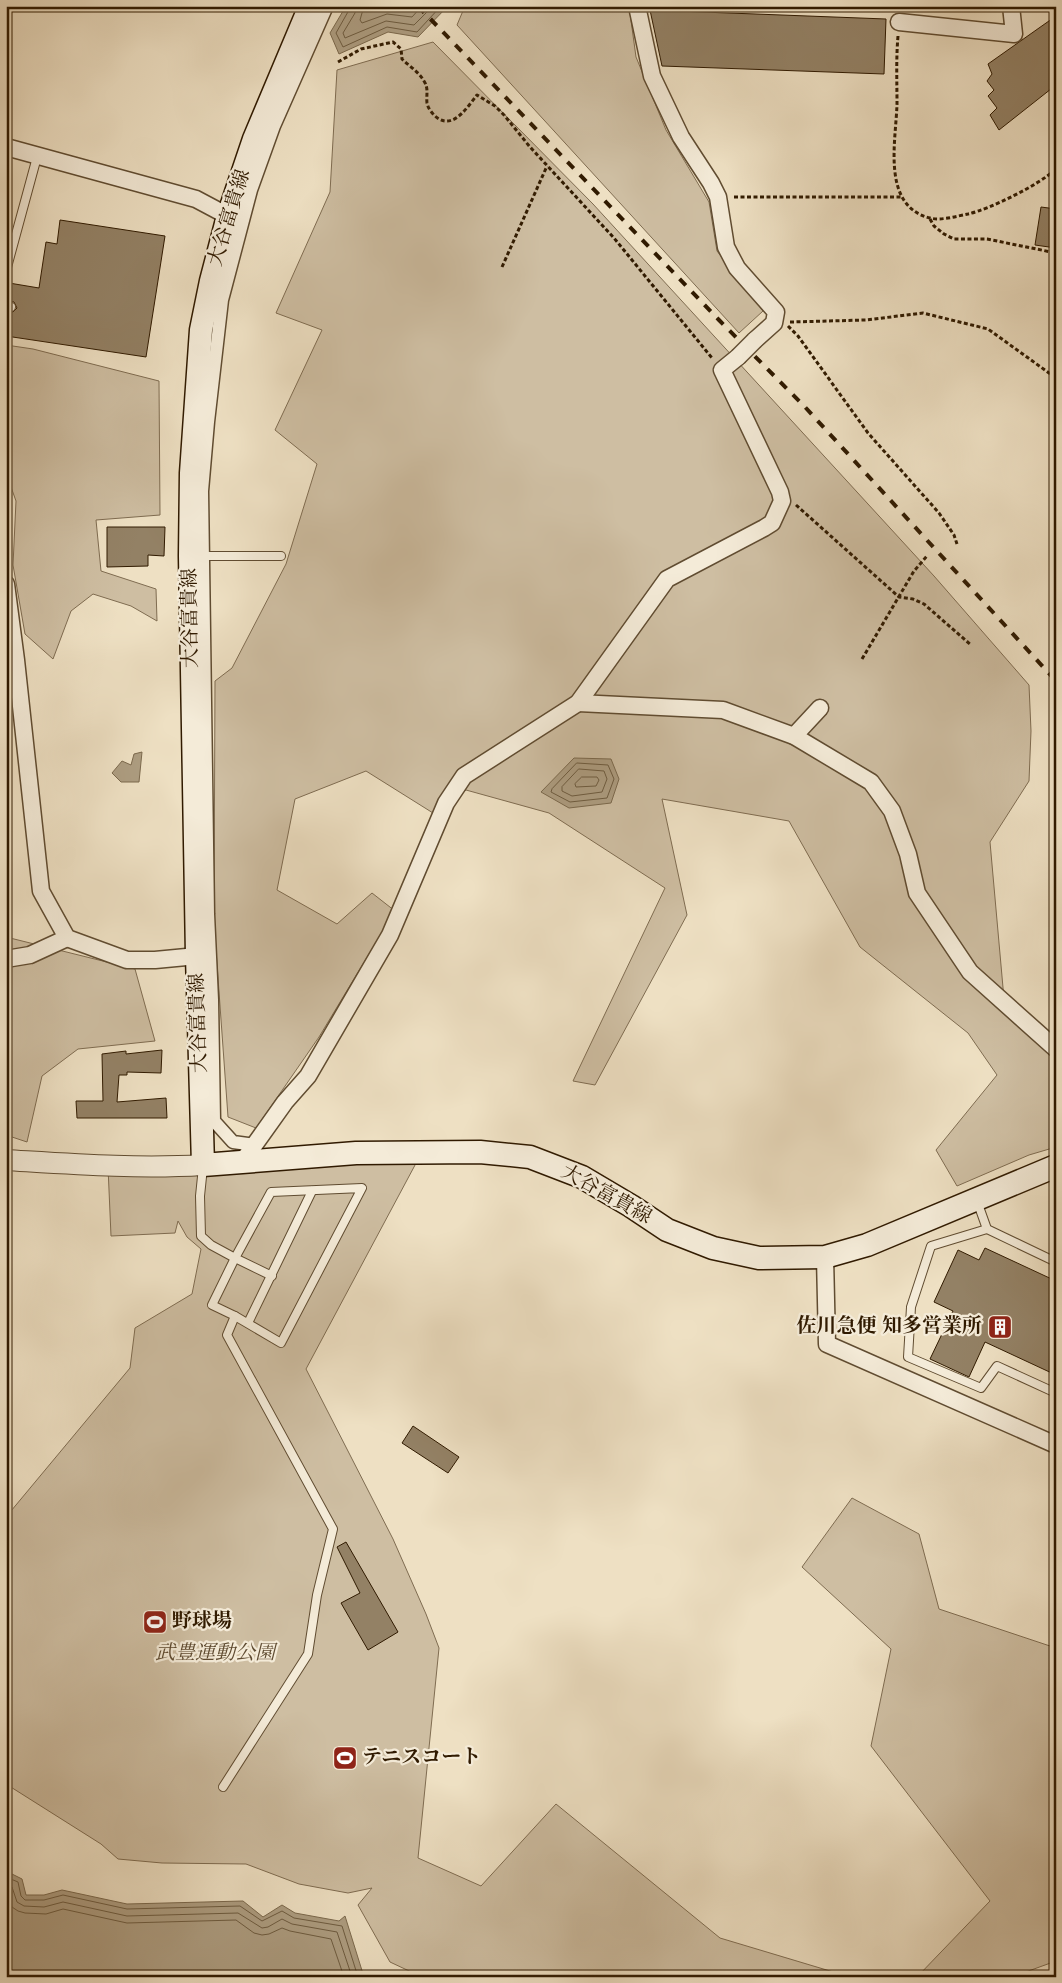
<svg xmlns="http://www.w3.org/2000/svg" width="1062" height="1983" font-family="'Old Standard TT','Noto Serif JP',serif">
	<rect width="100%" height="100%" fill="#eee0c3"/>
	<filter id="stains"><feTurbulence type="fractalNoise" baseFrequency=".004" numOctaves="4"/><feColorMatrix values="0 0 0 0 .2 0 0 0 0 .09 0 0 0 0 .02 0 0 0 .5 -.17"/></filter>
	<radialGradient id="worn" r=".72"><stop offset=".6" stop-color="#630" stop-opacity="0"/><stop offset="1" stop-color="#630" stop-opacity=".3"/></radialGradient>
	<g fill="#cebea2" stroke="#7f6c51">
		<polygon points="465,6 629,6 636,57 666,130 709,202 717,251 763,311 739,333 457,25"/>
		<polygon points="433,42 593,204 934,576 1029,685 1031,731 1029,781 990,842 1005,1010 1056,1058 1056,1147 1029,1155 957,1186 936,1150 997,1075 968,1033 860,947 789,821 662,799 687,915 595,1085 573,1081 665,888 549,813 466,790 433,813 366,771 295,799 277,890 337,924 372,893 395,911 319,1037 256,1128 228,1117 214,922 215,681 232,668 286,564 317,464 275,430 322,330 276,313 330,192 337,70"/>
		<polygon points="6,345 33,349 159,381 160,515 96,520 101,571 156,589 157,621 131,606 93,594 71,611 53,659 25,634 13,565 16,501 6,473"/>
		<polygon points="6,937 135,969 155,1041 78,1049 42,1076 27,1142 6,1135"/>
		<polygon points="422,1152 306,1369 393,1539 426,1614 439,1648 418,1858 481,1886 556,1804 720,1938 850,1977 422,1977 390,1962 358,1905 372,1888 348,1893 299,1884 246,1864 162,1863 118,1859 101,1844 6,1784 6,1517 130,1368 135,1328 192,1294 201,1249 187,1237 178,1221 175,1233 111,1236 108,1167"/>
		<polygon points="852,1498 919,1534 939,1609 1056,1648 1056,1961 1012,1977 917,1977 990,1901 871,1746 891,1649 802,1567"/>
	</g>
	<g fill="#ad9d81" stroke="#7b694d">
		<polygon points="346,6 448,6 418,37 388,32 339,54 330,33"/>
		<polygon points="142,752 139,782 121,782 112,773 122,761 131,765 134,754"/>
		<polygon points="574,758 611,759 619,779 611,803 569,808 541,792"/>
		<polygon points="6,1871 22,1879 26,1895 44,1895 62,1890 127,1904 243,1901 263,1917 282,1905 295,1913 339,1921 345,1916 364,1977 6,1977"/>
	</g>
	<g fill="none" stroke-linecap="round" stroke-linejoin="round">
		<g stroke="#6e5c40" stroke-width="1">
			<polyline points="350,6 349,10 336,33 343,47 387,27 417,32 441,6"/>
			<polyline points="356,6 355,13 343,33 345,38 386,21 414,25 433,6"/>
			<polyline points="364,6 360,20 362,23 387,14 412,17 422,6"/>
			<polygon points="577,763 608,765 614,779 607,798 570,802 551,792 552,789"/>
			<polygon points="579,769 604,771 607,779 602,792 572,796 562,791 562,787"/>
			<polygon points="582,777 597,777 599,780 596,786 576,787 575,784"/>
			<polyline points="6,1877 18,1882 21,1896 25,1900 44,1900 63,1895 127,1909 240,1906 262,1921 282,1911 294,1918 342,1926 358,1977"/>
			<polyline points="6,1884 12,1887 17,1902 24,1906 44,1907 63,1902 127,1916 238,1913 262,1928 268,1927 282,1919 292,1924 337,1932 352,1977"/>
			<polyline points="6,1894 12,1907 18,1911 25,1913 46,1914 63,1909 127,1923 236,1920 254,1933 262,1935 269,1934 282,1928 290,1931 331,1939 344,1977"/>
		</g>
	</g>
	<g fill="#938165" stroke="#301a00">
		<polygon points="650,10 886,19 884,74 662,66"/>
		<polygon points="1056,16 1056,85 999,130 990,115 997,108 988,96 994,90 987,81 992,74 988,64"/>
		<polygon points="1041,207 1056,209 1056,248 1035,245"/>
		<polygon points="60,220 165,236 146,357 6,336 6,312 13,312 17,308 14,302 6,300 9,283 39,288 46,242 57,244"/>
		<polygon points="107,527 165,527 164,556 148,555 148,566 107,567"/>
		<polygon points="162,1050 161,1073 127,1072 127,1075 119,1075 117,1102 166,1098 167,1118 77,1118 76,1101 103,1101 102,1054 126,1051 126,1054"/>
		<polygon points="985,1248 1056,1281 1056,1375 985,1342 969,1377 930,1359 953,1311 934,1302 958,1250 979,1260"/>
		<polygon points="413,1426 459,1457 448,1473 402,1443"/>
		<polygon points="346,1542 398,1632 368,1650 341,1603 360,1593 337,1547"/>
	</g>
	<g fill="none" stroke-linecap="round" stroke-linejoin="round">
		<defs>
			<g id="service">
				<polyline points="6,271 37,157"/>
				<polyline points="6,306 11,307"/>
				<polyline points="200,556 281,556"/>
				<polyline points="203,1167 200,1196 201,1236 211,1245 235,1258 212,1305 235,1316 227,1335 333,1529 317,1595 308,1654 223,1787"/>
				<polyline points="977,1201 987,1229 1056,1262"/>
				<polyline points="987,1229 931,1246 911,1307 908,1357 981,1388 997,1366 1056,1393"/>
				<polyline points="235,1316 281,1343 362,1188 271,1192 235,1258 272,1276"/>
				<polyline points="248,1323 312,1191"/>
			</g>
			<polyline id="pedestrian" points="255,1145 233,1142 214,1121 212,1000 208,914 202,491 208,422 222,300 251,190 274,126 327,6"/>
			<g id="minor">
				<polyline points="637,6 652,76 681,137 711,183 718,197 726,247 737,268 776,312 774,323 755,340"/>
				<polyline points="899,22 1014,34 1011,6"/>
				<polyline points="6,147 196,199 228,216"/>
				<polyline points="6,584 16,660 41,891 67,938 127,960 155,960 197,956"/>
				<polyline points="578,703 723,710 794,736 871,782 892,811 908,854 917,893 970,972 1056,1049"/>
				<polyline points="794,736 820,708"/>
				<polyline points="6,959 30,955 67,938"/>
				<polyline points="243,1161 285,1102 308,1076 390,935 446,803 464,776 578,703 667,579 764,528 772,523 782,501 780,492 722,370 738,357"/>
				<polyline points="825,1257 827,1344 1056,1445"/>
			</g>
			<path id="tertiary" d="M 6,1160 C 72,1164 137,1169 203,1165"/>
			<polyline id="secondary" points="310,6 254,139 228,216 211,281 201,330 191,473 190,556 197,956 203,1165 356,1153 480,1152 530,1157 582,1177 631,1206 667,1230 713,1248 759,1258 825,1257 867,1245 1056,1166"/>
		</defs>
		<use href="#service" stroke="#604c31" stroke-width="10"/>
		<use href="#pedestrian" stroke="#604c31" stroke-width="15"/>
		<use href="#minor" stroke="#604c31" stroke-width="19"/>
		<use href="#tertiary" stroke="#604c31" stroke-width="22"/>
		<use href="#secondary" stroke="#301a00" stroke-width="25"/>
		<g stroke="#301a00" stroke-width="3" stroke-dasharray="4 2.5" stroke-linecap="butt">
			<path d="M 898,36 C 896,59 897,81 897,104 C 896,141 881,206 930,218 C 941,221 957,216 968,214 C 990,209 1039,185 1056,169"/>
			<path d="M 338,62 L 361,49 L 393,42 L 401,49 L 402,59 C 409,66 419,72 424,81 C 429,89 426,95 427,103 C 428,109 434,116 439,119 C 455,128 468,106 477,95 L 495,106 L 504,115 L 530,147 L 614,238 L 712,358"/>
			<polyline points="734,197 901,197"/>
			<polyline points="930,219 934,226 944,234 954,239 987,239 1056,253"/>
			<polyline points="502,267 547,166"/>
			<polyline points="790,322 866,320 923,313 988,329 1056,378"/>
			<polyline points="788,326 798,336 868,433 939,513 954,535 957,544"/>
			<polyline points="796,505 899,597 913,599 924,604 971,645"/>
			<polyline points="862,659 914,571 927,556"/>
		</g>
		<use href="#service" stroke="#f4ebd8" stroke-width="8"/>
		<use href="#pedestrian" stroke="#f4ebd8" stroke-width="12"/>
		<use href="#minor" stroke="#f4ebd8" stroke-width="16"/>
		<use href="#tertiary" stroke="#f4ebd8" stroke-width="20"/>
		<use href="#secondary" stroke="#f4ebd8" stroke-width="22"/>
		<polyline stroke="#301a00" stroke-width="4" stroke-dasharray="9 9" stroke-linecap="butt" points="418,6 719,320 805,407 1056,681"/>
		<defs>
			<polyline id="minor-bridge" points="738,357 755,340"/>
		</defs>
		<use href="#minor-bridge" stroke="#604c31" stroke-width="19" stroke-linecap="butt"/>
		<use href="#minor-bridge" stroke="#f4ebd8" stroke-width="16"/>
	</g>
	<defs>
		<symbol id="building-square" viewBox="-11 -11 22 22"><rect x="-9" y="-9" width="18" height="18" rx="4" fill="#8f2418" stroke="#f4ebd8"/><path d="M-4-6H4V6H1V3H-1V6H-4ZM-2.5-4.3h1.7v1.8h-1.7ZM.8-4.3h1.7v1.8H.8ZM-2.5-1h1.7V.8h-1.7ZM.8-1h1.7V.8H.8Z" fill="#fff"/></symbol>
		<symbol id="stadium-square" viewBox="-11 -11 22 22"><rect x="-9" y="-9" width="18" height="18" rx="4" fill="#8f2418" stroke="#f4ebd8"/><path d="M0-5a6.5 5 0 1 0 0 10a6.5 5 0 1 0 0-10ZM-3.5-1.8h7v3.6h-7Z" fill="#fff"/></symbol>
	</defs>
	<g fill-rule="evenodd">
		<use href="#building-square" x="986" y="1313" width="28" height="28"/>
		<use href="#stadium-square" x="141" y="1608" width="28" height="28"/>
		<use href="#stadium-square" x="331" y="1744" width="28" height="28"/>
	</g>
	<g text-anchor="middle" dominant-baseline="central" stroke-width="4.5" stroke-linejoin="round" paint-order="stroke">
		<g font-size="20" fill="#301a00" stroke="#f4ebd8">
			<text transform="translate(230 218) rotate(-73)">大谷富貴線</text>
			<text transform="translate(191 618) rotate(-91)">大谷富貴線</text>
			<text transform="translate(199 1023) rotate(-92)">大谷富貴線</text>
			<text transform="translate(606 1195) rotate(29)">大谷富貴線</text>
		</g>
		<g font-size="20" font-weight="bold" fill="#301a00" stroke="#f4ebd8" text-anchor="start">
			<text x="982" y="1327" text-anchor="end">佐川急便 知多営業所</text>
			<text x="172" y="1622">野球場</text>
			<text x="362" y="1758">テニスコート</text>
		</g>
		<g font-size="20" font-style="italic" fill="#5f4b31" stroke="#f4ebd8">
			<text x="215" y="1654">武豊運動公園</text>
		</g>
	</g>
	<rect width="1062" height="1983" fill="none" stroke="#eee0c3" stroke-width="25"/>
	<rect x="8" y="8" width="1047" height="1968" fill="none" stroke="#301a00" stroke-width="2.5"/>
	<rect x="12" y="12" width="1037" height="1958" fill="none" stroke="#301a00"/>
	<rect width="100%" height="100%" filter="url(#stains)"/>
	<rect width="100%" height="100%" fill="url(#worn)"/>
</svg>
